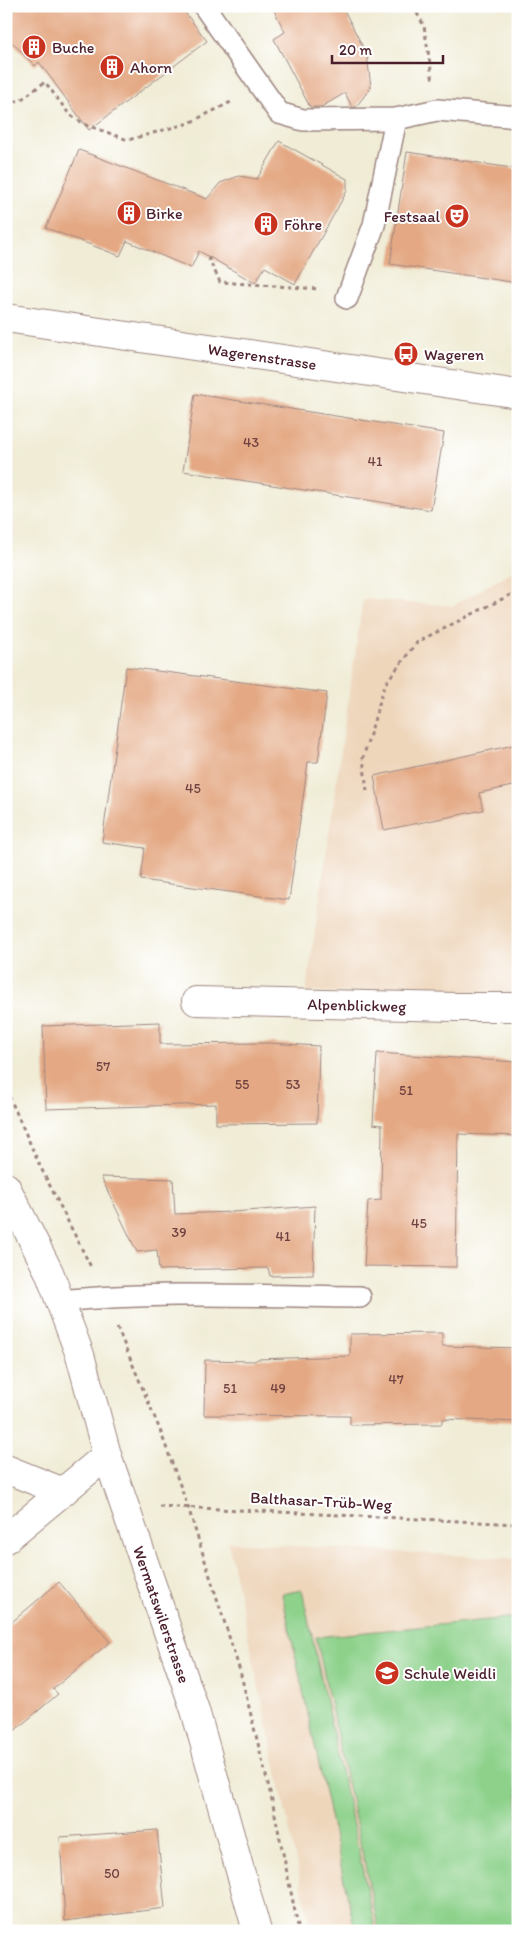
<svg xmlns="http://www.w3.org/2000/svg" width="524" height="1937" font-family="Itim,sans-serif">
	<rect width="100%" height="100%" fill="#fff"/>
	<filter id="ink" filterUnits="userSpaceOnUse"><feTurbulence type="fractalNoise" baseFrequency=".02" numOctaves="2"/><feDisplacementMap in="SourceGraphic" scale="10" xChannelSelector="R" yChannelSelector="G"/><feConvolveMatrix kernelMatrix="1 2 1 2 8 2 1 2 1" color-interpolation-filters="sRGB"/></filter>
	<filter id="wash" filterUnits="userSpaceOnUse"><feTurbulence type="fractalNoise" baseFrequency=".0096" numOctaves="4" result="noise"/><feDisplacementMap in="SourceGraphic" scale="20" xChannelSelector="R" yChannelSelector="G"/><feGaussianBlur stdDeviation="1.12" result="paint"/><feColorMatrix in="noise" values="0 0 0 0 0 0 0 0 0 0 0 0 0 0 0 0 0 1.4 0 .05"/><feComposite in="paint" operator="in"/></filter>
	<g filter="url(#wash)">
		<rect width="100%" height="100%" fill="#f0ecd6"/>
		<g fill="#eed6bb">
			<polygon points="518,568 518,993 306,992 363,599 453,606"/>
			<polygon points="228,1542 518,1559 518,1931 311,1931"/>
		</g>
		<g fill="#8dd18b" stroke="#6c785b">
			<polygon points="302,1590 376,1931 355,1931 282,1594"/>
			<polygon points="518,1617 518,1931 379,1931 316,1637"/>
		</g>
		<g id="blocks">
			<g fill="#e4a984">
				<polygon points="6,6 180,6 207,41 89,130 39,62 35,66 6,36"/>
				<polygon points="272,6 342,6 367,55 371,87 356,107 352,107 345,93 321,107 310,107 274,39 285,32"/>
				<polygon points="279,141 347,179 347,191 295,284 265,267 255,283 199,251 191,268 127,241 120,256 46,228 79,150 207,199 220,183 239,176 257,179"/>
				<polygon points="407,152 518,169 518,283 390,264"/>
				<polygon points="195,394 444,433 431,510 183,471"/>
				<polygon points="126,667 327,693 318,762 308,762 289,900 141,880 145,848 102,842"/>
				<polygon points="518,744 518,785 479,793 483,810 384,830 374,776"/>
				<polygon points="160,1022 160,1044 268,1043 319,1046 317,1123 216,1124 216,1104 46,1109 43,1026"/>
				<polygon points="377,1053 518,1062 518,1136 458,1134 456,1267 364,1266 368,1201 381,1200 382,1125 373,1124"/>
				<polygon points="101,1177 173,1179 175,1214 232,1212 315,1206 313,1275 270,1276 268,1268 159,1270 157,1250 137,1252"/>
				<polygon points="442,1333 442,1346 518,1348 518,1422 442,1419 442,1424 350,1425 350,1416 204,1415 205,1360 255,1361 257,1359 350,1356 350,1334"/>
				<polygon points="59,1582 110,1642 53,1689 58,1694 6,1738 6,1627"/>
				<polygon points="157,1830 165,1908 65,1921 60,1837"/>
			</g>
		</g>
	</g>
	<g filter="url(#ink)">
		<use href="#blocks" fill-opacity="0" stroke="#9d8680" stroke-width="1"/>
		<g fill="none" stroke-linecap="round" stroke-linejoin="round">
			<defs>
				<g id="lane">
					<polyline points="204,6 279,113 303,120 396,119 437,110 518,117"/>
					<polyline points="347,298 374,225 396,119"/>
					<path d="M 60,1301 C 159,1291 260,1296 360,1297"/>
				</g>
				<g id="street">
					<path id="s1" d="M 6,318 L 518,394"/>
					<path id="s2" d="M 196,1001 L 454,1007 L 518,1007"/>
					<path id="s3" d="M 6,1187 L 49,1272 L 80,1355 L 107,1455 L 195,1710 L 257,1931"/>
					<polyline points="6,1469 63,1492"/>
					<polyline points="6,1539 107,1455"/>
				</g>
			</defs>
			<use href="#lane" stroke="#9d8680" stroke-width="24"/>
			<use href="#street" stroke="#9d8680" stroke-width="30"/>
			<g stroke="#9d8680" stroke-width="3" stroke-dasharray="4 4" stroke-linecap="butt">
				<polyline points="413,6 424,26 433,82"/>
				<polyline points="6,101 19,101 45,82 69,114 84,124 128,140 189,123 233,101"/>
				<polyline points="208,257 220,282 319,289"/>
				<polyline points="367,791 363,758 385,684 417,642 518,591"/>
				<polyline points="6,1089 40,1166 92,1269"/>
				<polyline points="117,1327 160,1430 188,1507 240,1671 272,1800 299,1931"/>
				<polyline points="159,1506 518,1524"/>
			</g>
			<use href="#lane" stroke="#fff" stroke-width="21"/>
			<use href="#street" stroke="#fff" stroke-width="28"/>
		</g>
	</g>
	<defs>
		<symbol id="building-disc" viewBox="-11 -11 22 22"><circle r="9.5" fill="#c8321e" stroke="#fff"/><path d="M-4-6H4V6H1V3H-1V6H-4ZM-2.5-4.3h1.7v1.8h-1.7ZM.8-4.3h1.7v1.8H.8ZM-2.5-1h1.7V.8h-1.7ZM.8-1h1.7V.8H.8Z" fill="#fff"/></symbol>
		<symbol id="theatre-disc" viewBox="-11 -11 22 22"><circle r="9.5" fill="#c8321e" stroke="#fff"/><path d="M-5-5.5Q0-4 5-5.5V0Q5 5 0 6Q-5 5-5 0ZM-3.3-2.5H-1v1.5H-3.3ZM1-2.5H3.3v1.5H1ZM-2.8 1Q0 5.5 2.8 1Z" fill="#fff"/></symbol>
		<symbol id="bus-disc" viewBox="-11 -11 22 22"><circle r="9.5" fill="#c8321e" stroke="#fff"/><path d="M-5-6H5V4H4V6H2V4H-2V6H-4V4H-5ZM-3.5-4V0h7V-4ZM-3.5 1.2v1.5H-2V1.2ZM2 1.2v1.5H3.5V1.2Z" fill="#fff"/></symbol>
		<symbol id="school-disc" viewBox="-11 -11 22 22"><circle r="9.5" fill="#c8321e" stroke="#fff"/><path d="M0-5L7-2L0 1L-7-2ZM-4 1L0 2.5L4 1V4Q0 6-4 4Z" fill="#fff"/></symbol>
	</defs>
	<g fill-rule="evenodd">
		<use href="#building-disc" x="20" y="33" width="28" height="28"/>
		<use href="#building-disc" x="98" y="53" width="28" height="28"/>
		<use href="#building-disc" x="115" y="199" width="28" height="28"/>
		<use href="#theatre-disc" x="443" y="202" width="28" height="28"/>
		<use href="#building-disc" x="252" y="210" width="28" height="28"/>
		<use href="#bus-disc" x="392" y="340" width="28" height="28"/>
		<use href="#school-disc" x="373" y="1659" width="28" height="28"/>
	</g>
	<g text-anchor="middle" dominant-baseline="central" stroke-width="4" stroke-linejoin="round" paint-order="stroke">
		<g font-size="14" fill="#704241">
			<text x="251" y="442">43</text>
			<text x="375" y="461">41</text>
			<text x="193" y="788">45</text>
			<text x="103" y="1066">57</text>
			<text x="242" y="1084">55</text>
			<text x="293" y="1084">53</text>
			<text x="406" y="1090">51</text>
			<text x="419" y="1223">45</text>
			<text x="179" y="1232">39</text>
			<text x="283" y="1236">41</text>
			<text x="396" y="1379">47</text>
			<text x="230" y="1388">51</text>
			<text x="278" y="1388">49</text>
			<text x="112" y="1873">50</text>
		</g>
		<g font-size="16" fill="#4a1f2b" stroke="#fff" text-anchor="start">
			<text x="52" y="47">Buche</text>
			<text x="130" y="67">Ahorn</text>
			<text x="146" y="213">Birke</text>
			<text x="440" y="216" text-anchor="end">Festsaal</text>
			<text x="284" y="224">Föhre</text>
			<text x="424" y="354">Wageren</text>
			<text x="404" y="1673">Schule Weidli</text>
		</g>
		<g font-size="16" fill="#4a1f2b" stroke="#fff">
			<text stroke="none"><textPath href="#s1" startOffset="259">Wagerenstrasse</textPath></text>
			<text stroke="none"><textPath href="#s2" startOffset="161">Alpenblickweg</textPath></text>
			<text transform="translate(321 1501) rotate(3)">Balthasar-Trüb-Weg</text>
			<text stroke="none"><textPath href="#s3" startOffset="456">Wermatswilerstrasse</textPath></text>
		</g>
	</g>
	<rect width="524" height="1937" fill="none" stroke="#fff" stroke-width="25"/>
	<path d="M332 55v8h111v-8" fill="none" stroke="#4a1f2b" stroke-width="2.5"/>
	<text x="339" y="55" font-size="15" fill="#4a1f2b" stroke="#ffffff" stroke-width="4" paint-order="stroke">20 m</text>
</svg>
